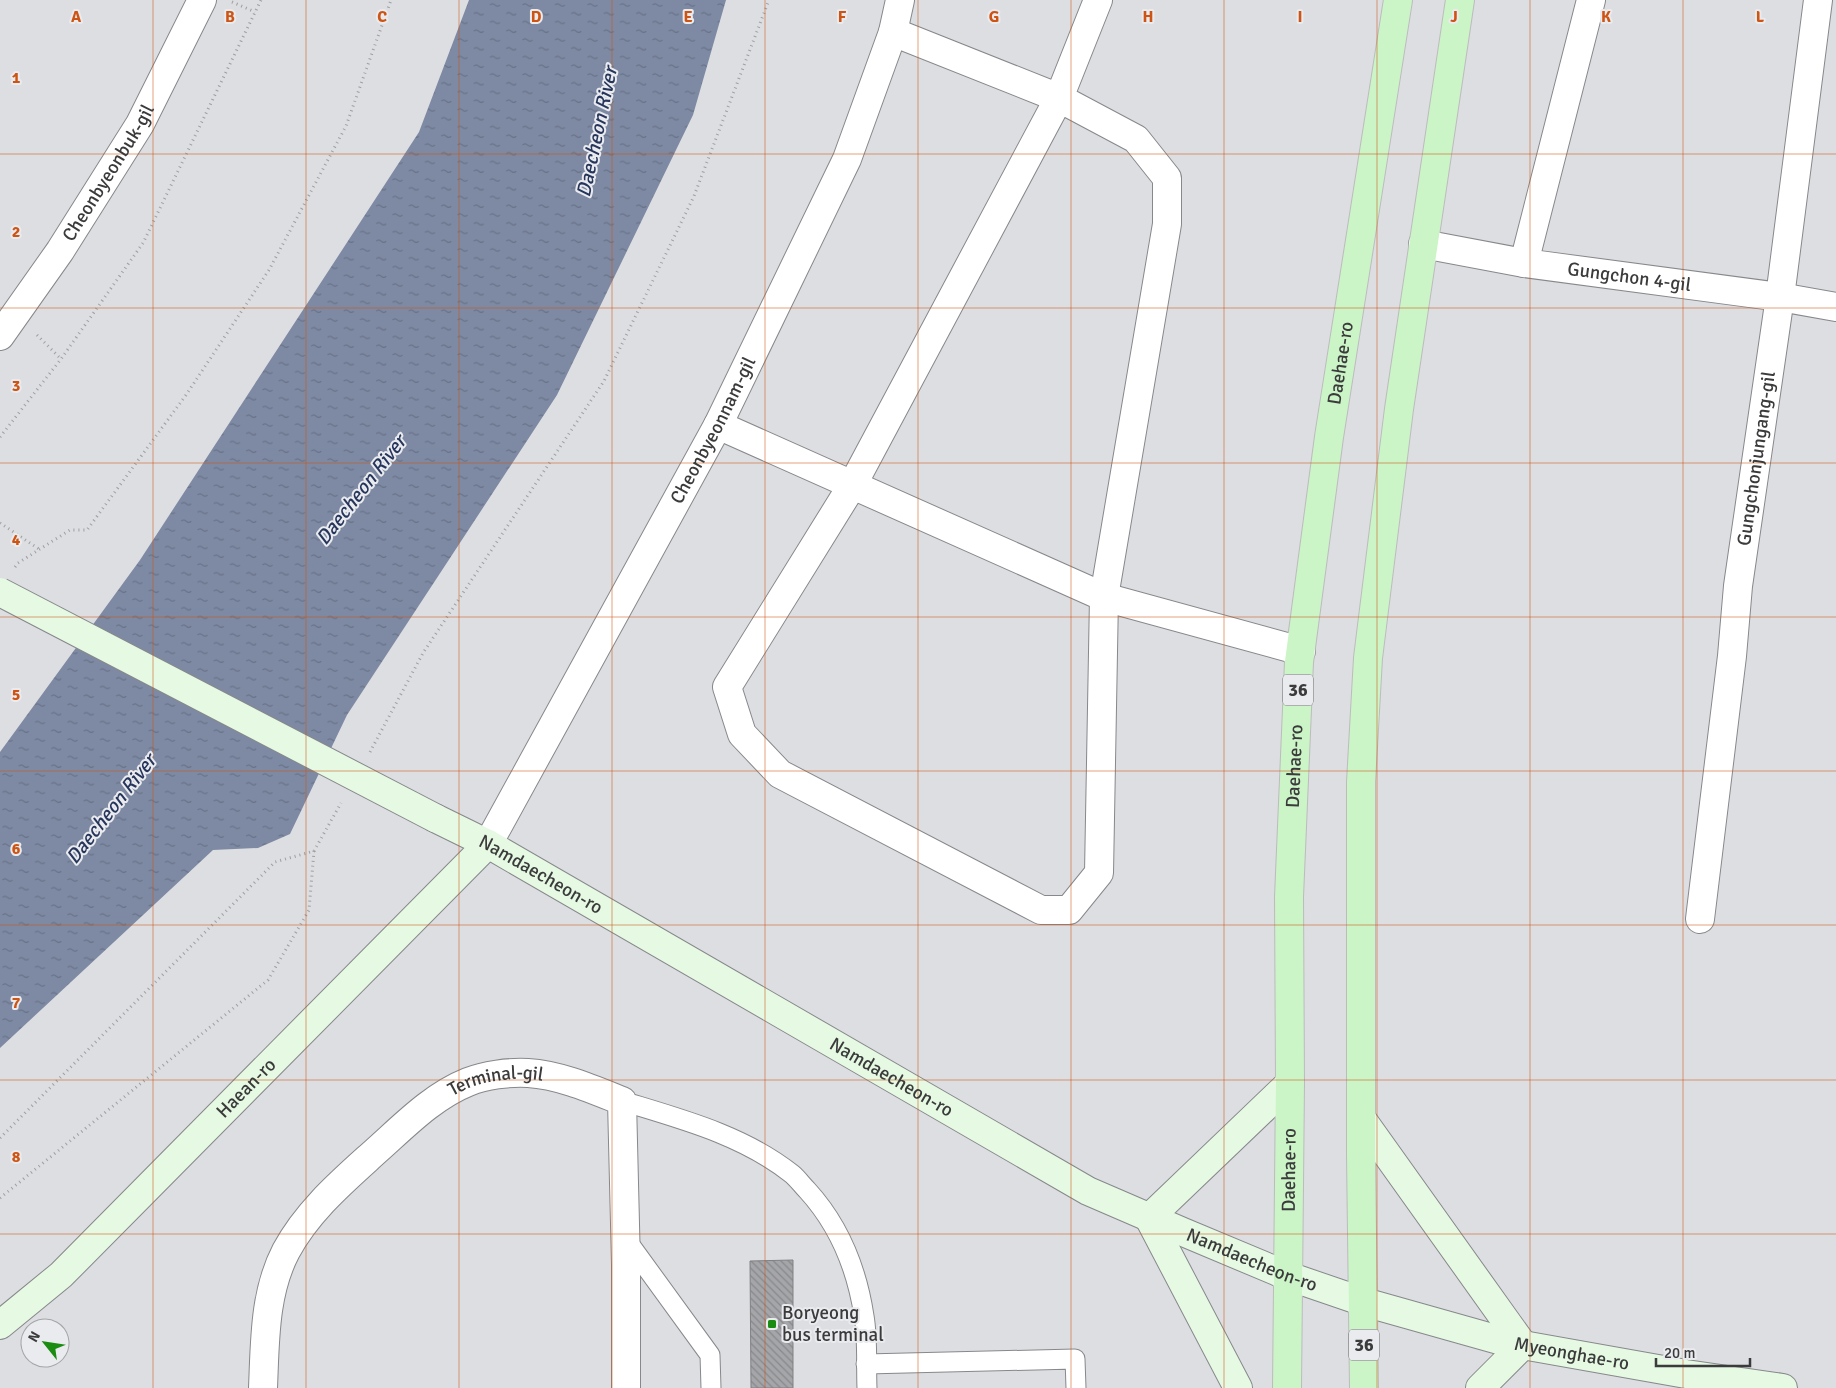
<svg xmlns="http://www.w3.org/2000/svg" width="1836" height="1388" font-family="Signika,sans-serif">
	<defs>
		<pattern id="water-ripples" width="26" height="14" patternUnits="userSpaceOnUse" patternTransform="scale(1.25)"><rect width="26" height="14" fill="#7e8aa4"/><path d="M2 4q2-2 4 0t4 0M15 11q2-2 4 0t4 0" fill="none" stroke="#687287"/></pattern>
		<pattern id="building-back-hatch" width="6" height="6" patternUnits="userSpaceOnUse" patternTransform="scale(1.25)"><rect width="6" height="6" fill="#a5a6a9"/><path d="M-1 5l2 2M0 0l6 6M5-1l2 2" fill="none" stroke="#88888b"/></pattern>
	</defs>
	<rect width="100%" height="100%" fill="#dddee1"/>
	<polygon fill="url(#water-ripples)" points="469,0 726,0 693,115 557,395 347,715 290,834 258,848 213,850 0,1048 0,752 140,560 419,132"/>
	<polygon fill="url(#building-back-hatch)" stroke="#808184" points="793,1260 793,1388 751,1388 750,1261"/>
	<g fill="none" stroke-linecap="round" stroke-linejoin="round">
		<defs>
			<g id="service">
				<path d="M 622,1101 C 681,1119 743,1135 792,1174 C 797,1178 802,1185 807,1190 C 839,1225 857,1270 864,1316 C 868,1339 866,1364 867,1388"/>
				<polyline points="625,1238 710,1355 711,1388"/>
				<polyline points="866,1364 1075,1359 1076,1388"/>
			</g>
			<g id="minor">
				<polyline points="893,32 1059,98 1136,139 1167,178 1167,224 1104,597 1099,873 1069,910 1041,910 780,774 742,734 727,687 853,484 1059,98 1098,0"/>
				<path id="s1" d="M 1423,244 L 1524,263 L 1780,297 L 1836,307"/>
				<polyline points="1524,263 1591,0"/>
				<polyline points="718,425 1104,597 1301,651"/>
				<path id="s2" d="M 1700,919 L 1732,656 L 1738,586 L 1780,297 L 1818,0"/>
				<path id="s3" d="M 263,1388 C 265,1342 264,1293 286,1251 C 308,1210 344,1180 377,1150 C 405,1125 433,1096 468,1082 C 485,1075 509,1072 528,1073 C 560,1075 592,1089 622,1101 L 626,1265 L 626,1388"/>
			</g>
			<g id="tertiary">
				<path id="s4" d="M 0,336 L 60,251 L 140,124 L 202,0"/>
				<path id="s5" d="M 488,844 L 718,425 L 847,159 L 893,32 L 900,0"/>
			</g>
			<g id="secondary">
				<path id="s6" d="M 435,818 L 488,844 L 1088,1191 L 1183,1232 L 1288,1276 L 1364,1302 L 1506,1342 L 1686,1374 L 1783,1388"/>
				<polyline points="1361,1118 1523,1345 1480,1388"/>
				<path id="s7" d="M 0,1325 L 61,1275 L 488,844"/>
				<polyline points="1238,1388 1149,1218 1290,1083"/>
			</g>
			<g id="primary">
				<path id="s8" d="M 1287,1388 L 1290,1083 L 1289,897 L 1299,662 L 1329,437 L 1398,0"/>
				<polyline points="1364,1388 1361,1155 1361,782 1368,658 1399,409 1460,0"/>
			</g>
		</defs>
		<use href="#service" stroke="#87888b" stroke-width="21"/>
		<use href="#minor" stroke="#87888b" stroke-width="30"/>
		<use href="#tertiary" stroke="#87888b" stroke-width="30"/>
		<use href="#secondary" stroke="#87888b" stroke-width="30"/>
		<use href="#primary" stroke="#bcbcbd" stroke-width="30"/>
		<g stroke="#9e9fa1" stroke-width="3" stroke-dasharray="1 4" stroke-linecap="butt">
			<polyline points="232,2 255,12"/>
			<polyline points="37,335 61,359"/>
			<polyline points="0,437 61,359 143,243 261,0"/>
			<polyline points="0,523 39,549"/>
			<polyline points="15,567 18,563 70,530 87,530 186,395 269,270 346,126 391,0"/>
			<polyline points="370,752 423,653 604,381 694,196 769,0"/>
			<polyline points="0,1138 275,862 314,851 341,803"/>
			<polyline points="0,1198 268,980 309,910 314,851"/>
		</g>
		<use href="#service" stroke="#fff" stroke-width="19"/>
		<use href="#minor" stroke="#fff" stroke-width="28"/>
		<use href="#tertiary" stroke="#fff" stroke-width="28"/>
		<use href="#secondary" stroke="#e5f9e3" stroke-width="28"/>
		<use href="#primary" stroke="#cbf4c7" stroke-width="28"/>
		<defs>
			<polyline id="secondary-bridge" points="0,592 435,818"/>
		</defs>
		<use href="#secondary-bridge" stroke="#87888b" stroke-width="30" stroke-linecap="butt"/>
		<use href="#secondary-bridge" stroke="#e5f9e3" stroke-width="28"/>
	</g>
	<path fill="none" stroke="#ce5413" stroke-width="1" stroke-opacity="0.55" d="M 153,0 L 153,1388M 306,0 L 306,1388M 459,0 L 459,1388M 612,0 L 612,1388M 765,0 L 765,1388M 918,0 L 918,1388M 1071,0 L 1071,1388M 1224,0 L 1224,1388M 1377,0 L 1377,1388M 1530,0 L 1530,1388M 1683,0 L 1683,1388M 0,154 L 1836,154M 0,308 L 1836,308M 0,463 L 1836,463M 0,617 L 1836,617M 0,771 L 1836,771M 0,925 L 1836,925M 0,1080 L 1836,1080M 0,1234 L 1836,1234"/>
	<rect fill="#1b8c12" stroke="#eaebee" stroke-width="2" x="767" y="1319" width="10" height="10" rx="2.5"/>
	<g text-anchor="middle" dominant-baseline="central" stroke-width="4" stroke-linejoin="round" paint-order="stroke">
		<g fill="#eaebee" stroke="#707071" stroke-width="1">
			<rect x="1283" y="674.5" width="30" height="31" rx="4"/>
			<rect x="1349" y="1329.5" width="30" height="31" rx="4"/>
		</g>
		<g font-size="18" font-weight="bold" fill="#3b3b3c">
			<text x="1298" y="690">36</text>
			<text x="1364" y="1345">36</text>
		</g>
		<g font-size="19" fill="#3b3b3c" stroke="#eaebee">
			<text stroke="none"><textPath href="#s4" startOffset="196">Cheonbyeonbuk-gil</textPath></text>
			<text stroke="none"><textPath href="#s1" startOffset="209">Gungchon 4-gil</textPath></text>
			<text stroke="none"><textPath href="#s8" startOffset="1028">Daehae-ro</textPath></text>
			<text stroke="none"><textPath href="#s5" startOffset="471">Cheonbyeonnam-gil</textPath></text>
			<text stroke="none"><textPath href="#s2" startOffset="464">Gungchonjungang-gil</textPath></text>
			<text stroke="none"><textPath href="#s8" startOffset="622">Daehae-ro</textPath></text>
			<text stroke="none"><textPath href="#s6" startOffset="120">Namdaecheon-ro</textPath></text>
			<text stroke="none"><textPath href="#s6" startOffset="525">Namdaecheon-ro</textPath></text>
			<text stroke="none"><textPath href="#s7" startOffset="342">Haean-ro</textPath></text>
			<text stroke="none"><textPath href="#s3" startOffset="419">Terminal-gil</textPath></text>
			<text stroke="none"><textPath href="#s8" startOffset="218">Daehae-ro</textPath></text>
			<text stroke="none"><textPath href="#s6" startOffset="930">Namdaecheon-ro</textPath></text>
			<text stroke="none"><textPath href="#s6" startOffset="1264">Myeonghae-ro</textPath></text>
		</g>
		<g font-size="19" fill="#3b3b3c" stroke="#eaebee" text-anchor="start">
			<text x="782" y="1313">Boryeong<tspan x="782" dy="22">bus terminal</tspan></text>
		</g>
		<g font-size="20" font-style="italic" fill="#26355c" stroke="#eaebee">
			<text transform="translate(597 132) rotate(-78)">Daecheon River</text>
			<text transform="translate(361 490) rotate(-52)">Daecheon River</text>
			<text transform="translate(111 809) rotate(-52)">Daecheon River</text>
		</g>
	</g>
	<g font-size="16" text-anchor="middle" font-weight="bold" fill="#ce5413" stroke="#eaebee" stroke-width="4" stroke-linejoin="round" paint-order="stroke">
		<text x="76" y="22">A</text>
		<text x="230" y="22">B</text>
		<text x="382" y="22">C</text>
		<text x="536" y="22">D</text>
		<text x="688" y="22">E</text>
		<text x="842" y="22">F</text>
		<text x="994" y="22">G</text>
		<text x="1148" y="22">H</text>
		<text x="1300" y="22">I</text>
		<text x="1454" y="22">J</text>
		<text x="1606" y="22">K</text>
		<text x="1760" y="22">L</text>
		<text x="16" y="83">1</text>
		<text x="16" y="237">2</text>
		<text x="16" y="391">3</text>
		<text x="16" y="545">4</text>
		<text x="16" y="700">5</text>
		<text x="16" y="854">6</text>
		<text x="16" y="1008">7</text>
		<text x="16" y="1162">8</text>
	</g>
	<g transform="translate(45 1343) rotate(300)"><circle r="24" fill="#eaebee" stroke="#a4a5a7"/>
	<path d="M0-4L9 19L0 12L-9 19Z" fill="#1b8c12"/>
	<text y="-8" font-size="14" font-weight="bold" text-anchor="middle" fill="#3b3b3c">N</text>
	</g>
	<path d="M1656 1358v8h94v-8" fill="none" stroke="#3b3b3c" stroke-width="2.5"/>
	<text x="1664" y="1358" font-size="15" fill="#3b3b3c" stroke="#eaebee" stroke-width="4" paint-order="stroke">20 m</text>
</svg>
